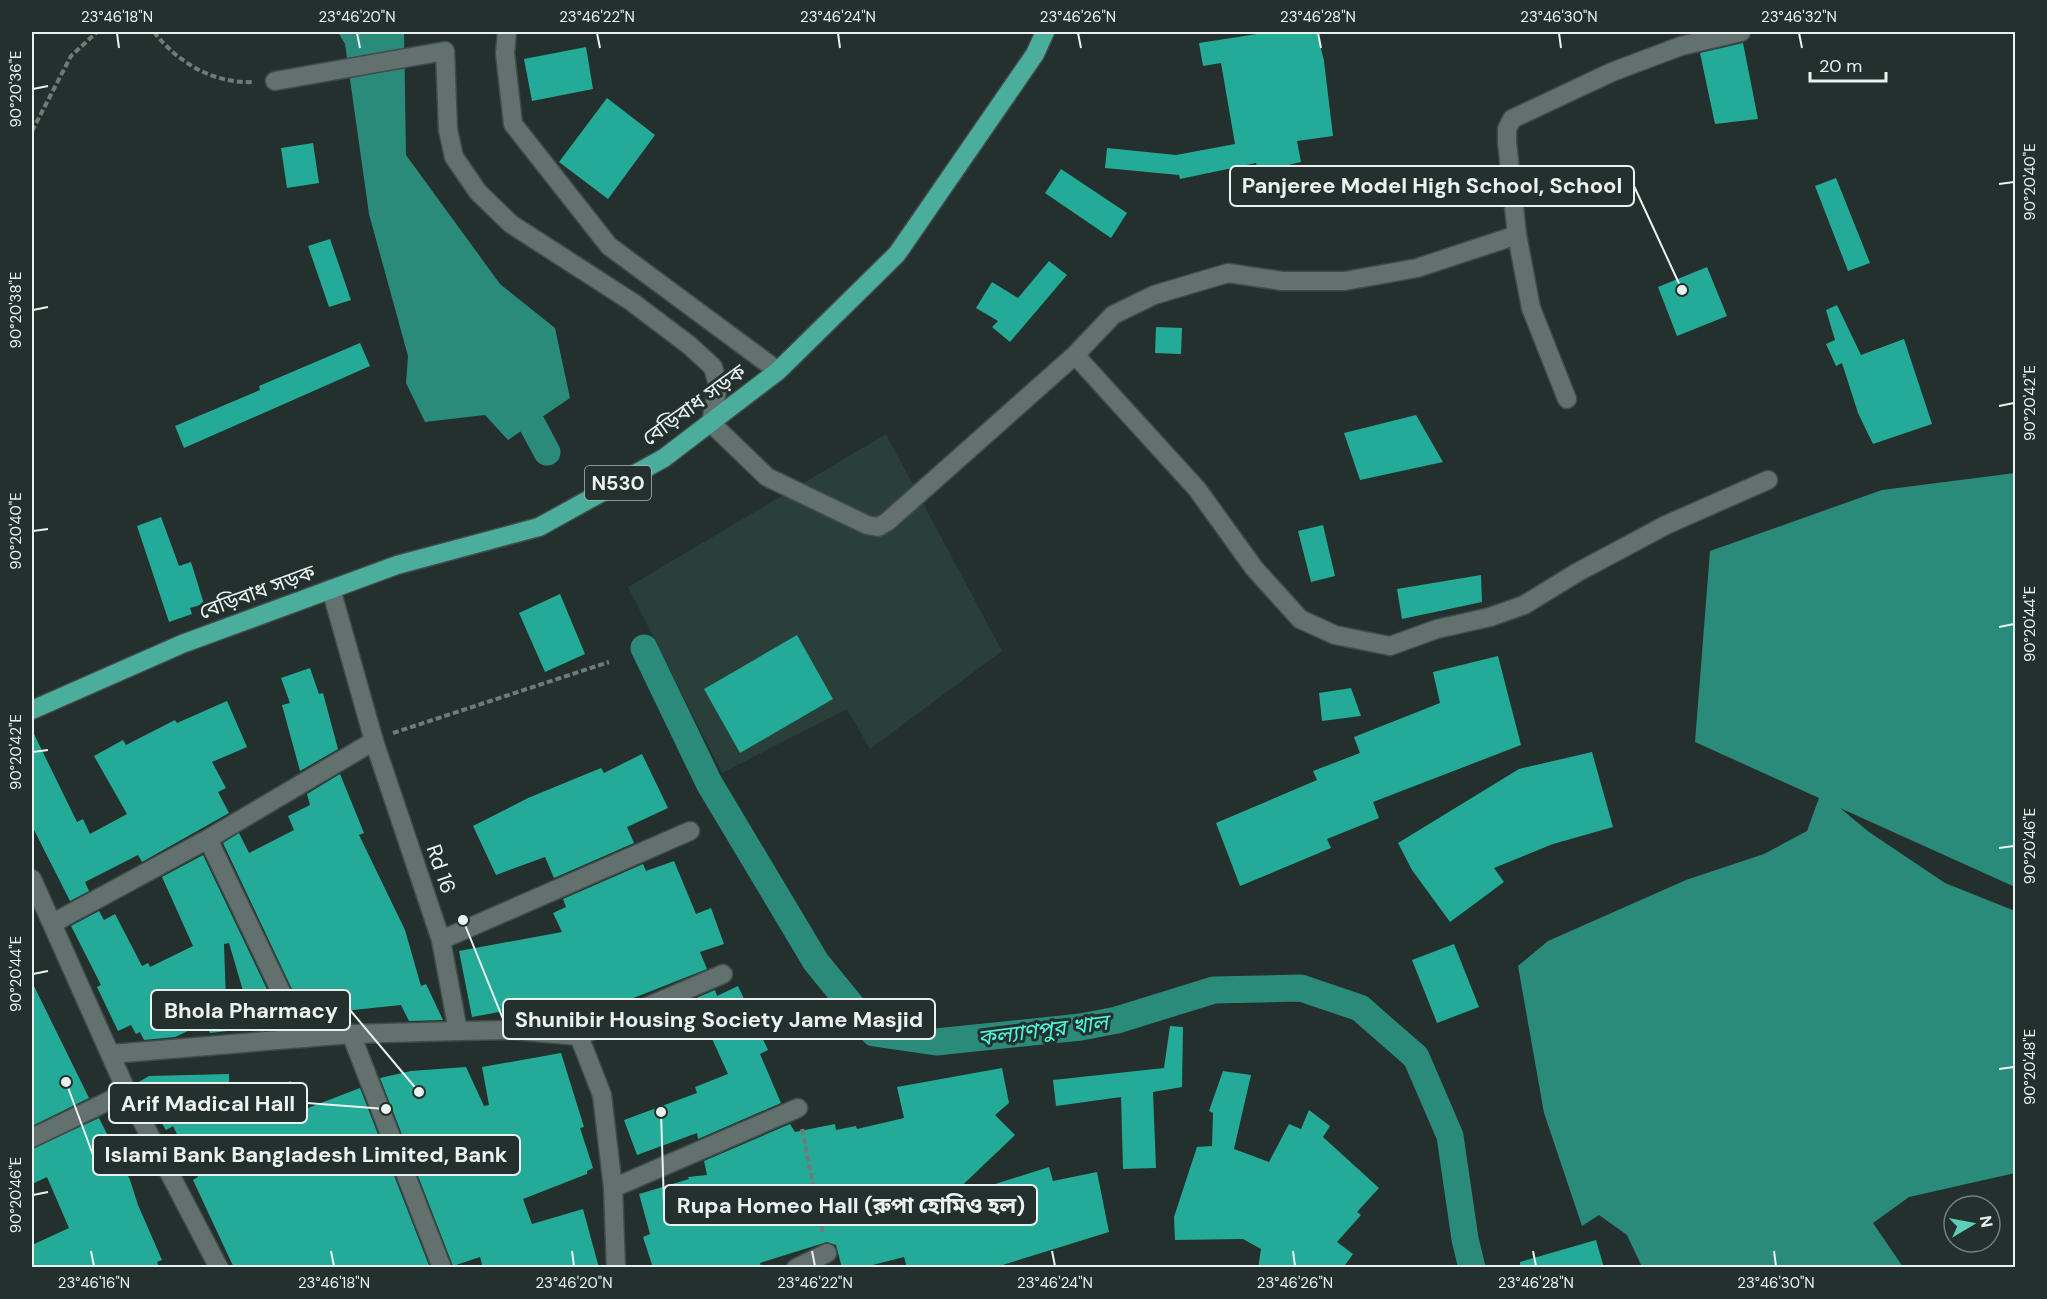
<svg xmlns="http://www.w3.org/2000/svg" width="2047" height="1299" font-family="'DM Sans','Noto Sans Bengali',sans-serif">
	<rect width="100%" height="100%" fill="#23302d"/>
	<polygon fill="#2a3e3a" points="886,434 1002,651 870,749 847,709 722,773 628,587"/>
	<g fill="#2b8b7b">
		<polygon points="338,32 404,32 406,155 500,284 555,328 570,398 508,440 485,415 425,422 406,383 408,356 369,214 345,44"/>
		<polygon points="2015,473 2015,887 1840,808 1869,832 1945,883 2015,911 2015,1173 1909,1197 1873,1223 1903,1267 1642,1267 1627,1235 1599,1215 1582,1226 1544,1113 1518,966 1548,941 1686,880 1764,854 1807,831 1819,798 1695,742 1710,551 1882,490"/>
	</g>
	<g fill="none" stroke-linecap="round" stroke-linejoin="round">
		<g stroke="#2b8b7b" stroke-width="27">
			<polyline points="532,424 547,452"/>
			<polyline points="644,648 709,783 816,962 874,1033 936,1042 1081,1027 1117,1020 1214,990 1301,988 1360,1008 1416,1057 1450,1136 1465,1239 1472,1268"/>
		</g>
	</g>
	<g fill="#23ab97">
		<polygon points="1270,32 1317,32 1324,61 1333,136 1297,141 1301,162 1258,172 1256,163 1180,179 1179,175 1105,168 1107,148 1176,155 1235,144 1221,63 1203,66 1199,43"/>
		<polygon points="1743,43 1758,119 1715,124 1700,53"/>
		<polygon points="586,47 593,89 532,101 524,59"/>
		<polygon points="607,98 655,135 608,199 559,162"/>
		<polygon points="313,143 319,183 287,188 281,148"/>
		<polygon points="1061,169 1127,213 1111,238 1045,193"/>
		<polygon points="1836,178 1870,263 1848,271 1815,186"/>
		<polygon points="330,239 351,300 329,307 308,246"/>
		<polygon points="1049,261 1067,275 1010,342 992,327 998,321 976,308 992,282 1018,298"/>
		<polygon points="1707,267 1727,316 1677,336 1658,287"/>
		<polygon points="1837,305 1861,355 1904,339 1932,424 1873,444 1858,413 1842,363 1836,366 1826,344 1835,340 1826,310"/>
		<polygon points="1156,327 1182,328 1181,354 1155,353"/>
		<polygon points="360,343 370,366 184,448 175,426 260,390 259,386"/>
		<polygon points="1416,415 1443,462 1360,480 1344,433"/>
		<polygon points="161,517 179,566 191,562 204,604 190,608 192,614 169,622 137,526"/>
		<polygon points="1323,525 1335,576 1311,582 1298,531"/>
		<polygon points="1481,575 1482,602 1402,619 1397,589"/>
		<polygon points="560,594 585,654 545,672 519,613"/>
		<polygon points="797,635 833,699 740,753 704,689"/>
		<polygon points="1498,656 1521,745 1373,802 1379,818 1327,839 1331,848 1240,886 1216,823 1317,780 1313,771 1360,753 1354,737 1440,703 1433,672"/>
		<polygon points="310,668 319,694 323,693 338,749 300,771 282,705 290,703 281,678"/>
		<polygon points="1351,688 1361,716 1322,721 1319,693"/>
		<polygon points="227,701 247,747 212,762 226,788 218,792 229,813 142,862 138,855 85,882 89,891 70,901 32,826 32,730 77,822 83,819 90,834 127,814 94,756 123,740 126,745 175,720 177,723"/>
		<polygon points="1592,752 1613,827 1553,844 1494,868 1504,882 1450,922 1412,870 1398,843 1519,769"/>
		<polygon points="642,754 668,808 627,827 634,843 554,878 545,857 496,875 473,826 528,798 601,768 604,773"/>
		<polygon points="340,774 364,833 359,835 405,930 421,986 426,984 443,1020 409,1021 401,1005 334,1012 336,1023 308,1023 223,843 239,833 249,853 294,830 288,816 310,805 307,794"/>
		<polygon points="203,855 284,1025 254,1028 229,943 224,944 227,1031 210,1033 205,1023 175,1037 144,1040 140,1032 136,1034 131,1025 118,1031 97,987 101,985 71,926 99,911 104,920 115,914 142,966 148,963 150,967 193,946 162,877"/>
		<polygon points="674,861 696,914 711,908 724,944 700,952 707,969 598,1012 599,1015 577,1025 560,1023 553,1002 472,1017 459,951 562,932 553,913 566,907 563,899 643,864 646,871"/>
		<polygon points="1454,944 1479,1007 1437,1023 1412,960"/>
		<polygon points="32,982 89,1098 32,1126"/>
		<polygon points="738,986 768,1050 760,1054 781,1103 698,1139 697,1133 637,1155 624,1120 697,1093 695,1087 728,1074 694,999 715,990 717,996"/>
		<polygon points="1170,1026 1183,1027 1182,1087 1153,1092 1156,1168 1123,1169 1121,1097 1056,1106 1053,1080 1164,1068"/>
		<polygon points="561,1053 584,1127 580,1128 593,1168 587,1171 587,1174 523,1199 532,1224 583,1209 599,1268 483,1268 480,1257 453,1266 380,1078 411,1071 466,1067 484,1106 489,1105 482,1067"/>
		<polygon points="1002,1068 1009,1103 995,1115 1015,1135 948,1199 1049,1167 1053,1181 1097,1172 1109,1232 993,1268 907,1268 904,1257 861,1268 842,1268 836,1245 827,1242 760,1263 761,1268 653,1268 643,1237 650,1234 639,1194 689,1179 688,1177 707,1175 704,1161 790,1124 795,1132 835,1124 836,1130 856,1126 857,1129 904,1118 897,1087"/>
		<polygon points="1223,1071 1251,1075 1234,1149 1269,1162 1289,1124 1301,1129 1309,1110 1330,1126 1323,1137 1379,1188 1357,1212 1361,1215 1337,1242 1353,1254 1343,1268 1258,1268 1261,1249 1243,1239 1175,1240 1174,1217 1197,1147 1212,1146 1213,1113 1209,1111"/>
		<polygon points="229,1074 230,1119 277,1105 271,1087 291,1081 300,1111 360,1088 430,1268 234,1268 193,1180 198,1177 173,1126 166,1130 137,1083 149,1076"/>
		<polygon points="99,1118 130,1180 138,1205 162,1260 157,1262 159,1268 32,1268 32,1245 69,1228 47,1177 32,1184 32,1149"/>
		<polygon points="1596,1240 1604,1268 1520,1268 1520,1262"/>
	</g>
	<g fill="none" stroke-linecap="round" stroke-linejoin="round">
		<defs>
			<g id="street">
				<polyline points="507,32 505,53 513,124 609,246 778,371"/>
				<polyline points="275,81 445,51 448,130 454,157 478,192 511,224 632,302 689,345 713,367 718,385 711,423 767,477 867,525 878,527 887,522 1075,355 1197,489 1254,568 1300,619 1335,635 1390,646 1437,629 1490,617 1524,605 1578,572 1666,525 1768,480"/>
				<polyline points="1075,355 1113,315 1154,295 1228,273 1282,281 1345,281 1417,268 1517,235"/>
				<polyline points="1567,399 1531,308 1517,235 1507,142 1507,129 1512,119 1612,72 1681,46 1741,32"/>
				<polyline points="331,589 374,741 441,940 458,1031 512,1030 579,1036 602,1095 613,1188 616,1268"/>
				<polyline points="208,839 303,1038"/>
				<polyline points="32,879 127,1092 219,1268"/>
				<polyline points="53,923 208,839 374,741"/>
				<polyline points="441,940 690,831"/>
				<polyline points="351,1034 442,1268"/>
				<polyline points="579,1036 723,974"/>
				<polyline points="111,1054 351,1034 458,1031"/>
				<polyline points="32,1138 127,1092"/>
				<polyline points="613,1188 798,1108"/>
				<polyline points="796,1268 827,1253"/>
			</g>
			<polyline id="highway" points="32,710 182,644 397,565 539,527 664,458 778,371 897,254 1035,54 1045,32"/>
		</defs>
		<use href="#street" stroke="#414c4a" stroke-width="21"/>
		<use href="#highway" stroke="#414c4a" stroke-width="21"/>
		<g stroke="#707b78" stroke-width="4" stroke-dasharray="6 3" stroke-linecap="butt">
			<path d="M 154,32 C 178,63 214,84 254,82"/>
			<polyline points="32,131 71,56 97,32"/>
			<polyline points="393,733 609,662"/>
			<polyline points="802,1129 823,1234"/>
		</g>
		<use href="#street" stroke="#63716e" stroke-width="18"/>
		<use href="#highway" stroke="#4bad9c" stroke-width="18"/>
	</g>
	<path fill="none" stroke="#eaf2f0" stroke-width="2" d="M 117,33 L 119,48M 357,33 L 360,48M 597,33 L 600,48M 838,33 L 840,48M 1078,33 L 1081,48M 1318,33 L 1321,48M 1559,33 L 1561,48M 1799,33 L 1802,48M 33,89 L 48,86M 1999,184 L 2014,182M 33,310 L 48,307M 1999,406 L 2014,403M 33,531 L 48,529M 1999,627 L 2014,624M 33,752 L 48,750M 1999,848 L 2014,846M 33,974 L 48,971M 1999,1069 L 2014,1067M 33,1195 L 48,1192M 91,1251 L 94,1266M 331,1251 L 334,1266M 572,1251 L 574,1266M 812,1251 L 815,1266M 1052,1251 L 1055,1266M 1293,1251 L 1295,1266M 1533,1251 L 1536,1266M 1774,1251 L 1776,1266"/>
	<g text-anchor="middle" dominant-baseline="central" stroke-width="6" stroke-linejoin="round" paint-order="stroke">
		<rect fill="#23302d" stroke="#aeb8b6" stroke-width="1.5" x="585" y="466" width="66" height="34" rx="4.5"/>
		<g font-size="20" font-weight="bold" fill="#eaf2f0">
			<text x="618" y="483">N530</text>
		</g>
		<g font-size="21" fill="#eaf2f0" stroke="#23302d">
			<text transform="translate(694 405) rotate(-36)">বেড়িবাধ সড়ক</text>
			<text transform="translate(257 592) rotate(-20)">বেড়িবাধ সড়ক</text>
			<text transform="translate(441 869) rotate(71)">Rd 16</text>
		</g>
		<g font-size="22" font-style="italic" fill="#4cf9de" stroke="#23302d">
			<text transform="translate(1043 1030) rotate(-7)">কল্যাণপুর খাল</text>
		</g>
	</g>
	<path fill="none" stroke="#eaf2f0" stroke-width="2" d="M1682 290L1634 186M419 1092L350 1010M463 920L503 1019M386 1109L307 1103M66 1082L93 1155M661 1112L664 1205"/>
	<g fill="#eaf2f0" stroke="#23302d" stroke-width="2">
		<circle cx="1682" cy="290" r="6"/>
		<circle cx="419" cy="1092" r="6"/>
		<circle cx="463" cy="920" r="6"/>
		<circle cx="386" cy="1109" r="6"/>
		<circle cx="66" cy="1082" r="6"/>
		<circle cx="661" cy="1112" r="6"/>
	</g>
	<g fill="#23302d" stroke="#eaf2f0" stroke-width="2">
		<rect x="1230" y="166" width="404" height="40" rx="6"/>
		<rect x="151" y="990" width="199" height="40" rx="6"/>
		<rect x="503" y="999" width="432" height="40" rx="6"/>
		<rect x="109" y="1083" width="198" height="40" rx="6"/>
		<rect x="93" y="1135" width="427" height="40" rx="6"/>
		<rect x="664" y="1185" width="373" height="40" rx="6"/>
	</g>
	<g font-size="22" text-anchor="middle" font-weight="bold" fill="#eaf2f0">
		<text x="1432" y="193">Panjeree Model High School, School</text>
		<text x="251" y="1018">Bhola Pharmacy</text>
		<text x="719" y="1027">Shunibir Housing Society Jame Masjid</text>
		<text x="208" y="1111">Arif Madical Hall</text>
		<text x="306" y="1162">Islami Bank Bangladesh Limited, Bank</text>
		<text x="851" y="1213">Rupa Homeo Hall (রুপা হোমিও হল)</text>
	</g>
	<rect width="2047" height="1299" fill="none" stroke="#23302d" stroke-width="66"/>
	<g transform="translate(1972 1224) rotate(80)"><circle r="28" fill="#23302d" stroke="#737e7b" stroke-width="1.5"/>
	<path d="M0-4.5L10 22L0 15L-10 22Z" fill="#5cceba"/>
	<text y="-9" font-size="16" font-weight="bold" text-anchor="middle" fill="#eaf2f0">N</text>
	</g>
	<path d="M1810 72v9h76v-9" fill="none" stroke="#eaf2f0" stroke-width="3"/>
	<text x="1819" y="72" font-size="18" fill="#eaf2f0" stroke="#23302d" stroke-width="4.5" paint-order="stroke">20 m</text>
	<rect x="33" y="33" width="1981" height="1233" fill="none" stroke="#eaf2f0" stroke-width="2"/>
	<g font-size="15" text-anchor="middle" fill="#eaf2f0">
		<text x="117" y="22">23°46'18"N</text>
		<text x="357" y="22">23°46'20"N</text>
		<text x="597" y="22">23°46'22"N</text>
		<text x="838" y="22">23°46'24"N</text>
		<text x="1078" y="22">23°46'26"N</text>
		<text x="1318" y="22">23°46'28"N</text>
		<text x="1559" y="22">23°46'30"N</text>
		<text x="1799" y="22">23°46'32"N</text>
		<text transform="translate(16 89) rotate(-90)" y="5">90°20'36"E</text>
		<text transform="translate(2030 182) rotate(-90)" y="5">90°20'40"E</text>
		<text transform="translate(16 310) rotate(-90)" y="5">90°20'38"E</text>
		<text transform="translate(2030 403) rotate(-90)" y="5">90°20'42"E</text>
		<text transform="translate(16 531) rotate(-90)" y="5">90°20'40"E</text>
		<text transform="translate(2030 624) rotate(-90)" y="5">90°20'44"E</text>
		<text transform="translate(16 752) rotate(-90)" y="5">90°20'42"E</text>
		<text transform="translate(2030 846) rotate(-90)" y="5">90°20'46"E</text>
		<text transform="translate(16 974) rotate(-90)" y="5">90°20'44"E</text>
		<text transform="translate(2030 1067) rotate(-90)" y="5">90°20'48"E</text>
		<text transform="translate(16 1195) rotate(-90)" y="5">90°20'46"E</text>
		<text x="94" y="1288">23°46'16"N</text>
		<text x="334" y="1288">23°46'18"N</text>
		<text x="574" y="1288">23°46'20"N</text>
		<text x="815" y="1288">23°46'22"N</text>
		<text x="1055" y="1288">23°46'24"N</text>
		<text x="1295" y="1288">23°46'26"N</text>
		<text x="1536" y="1288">23°46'28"N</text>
		<text x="1776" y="1288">23°46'30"N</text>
	</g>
</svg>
